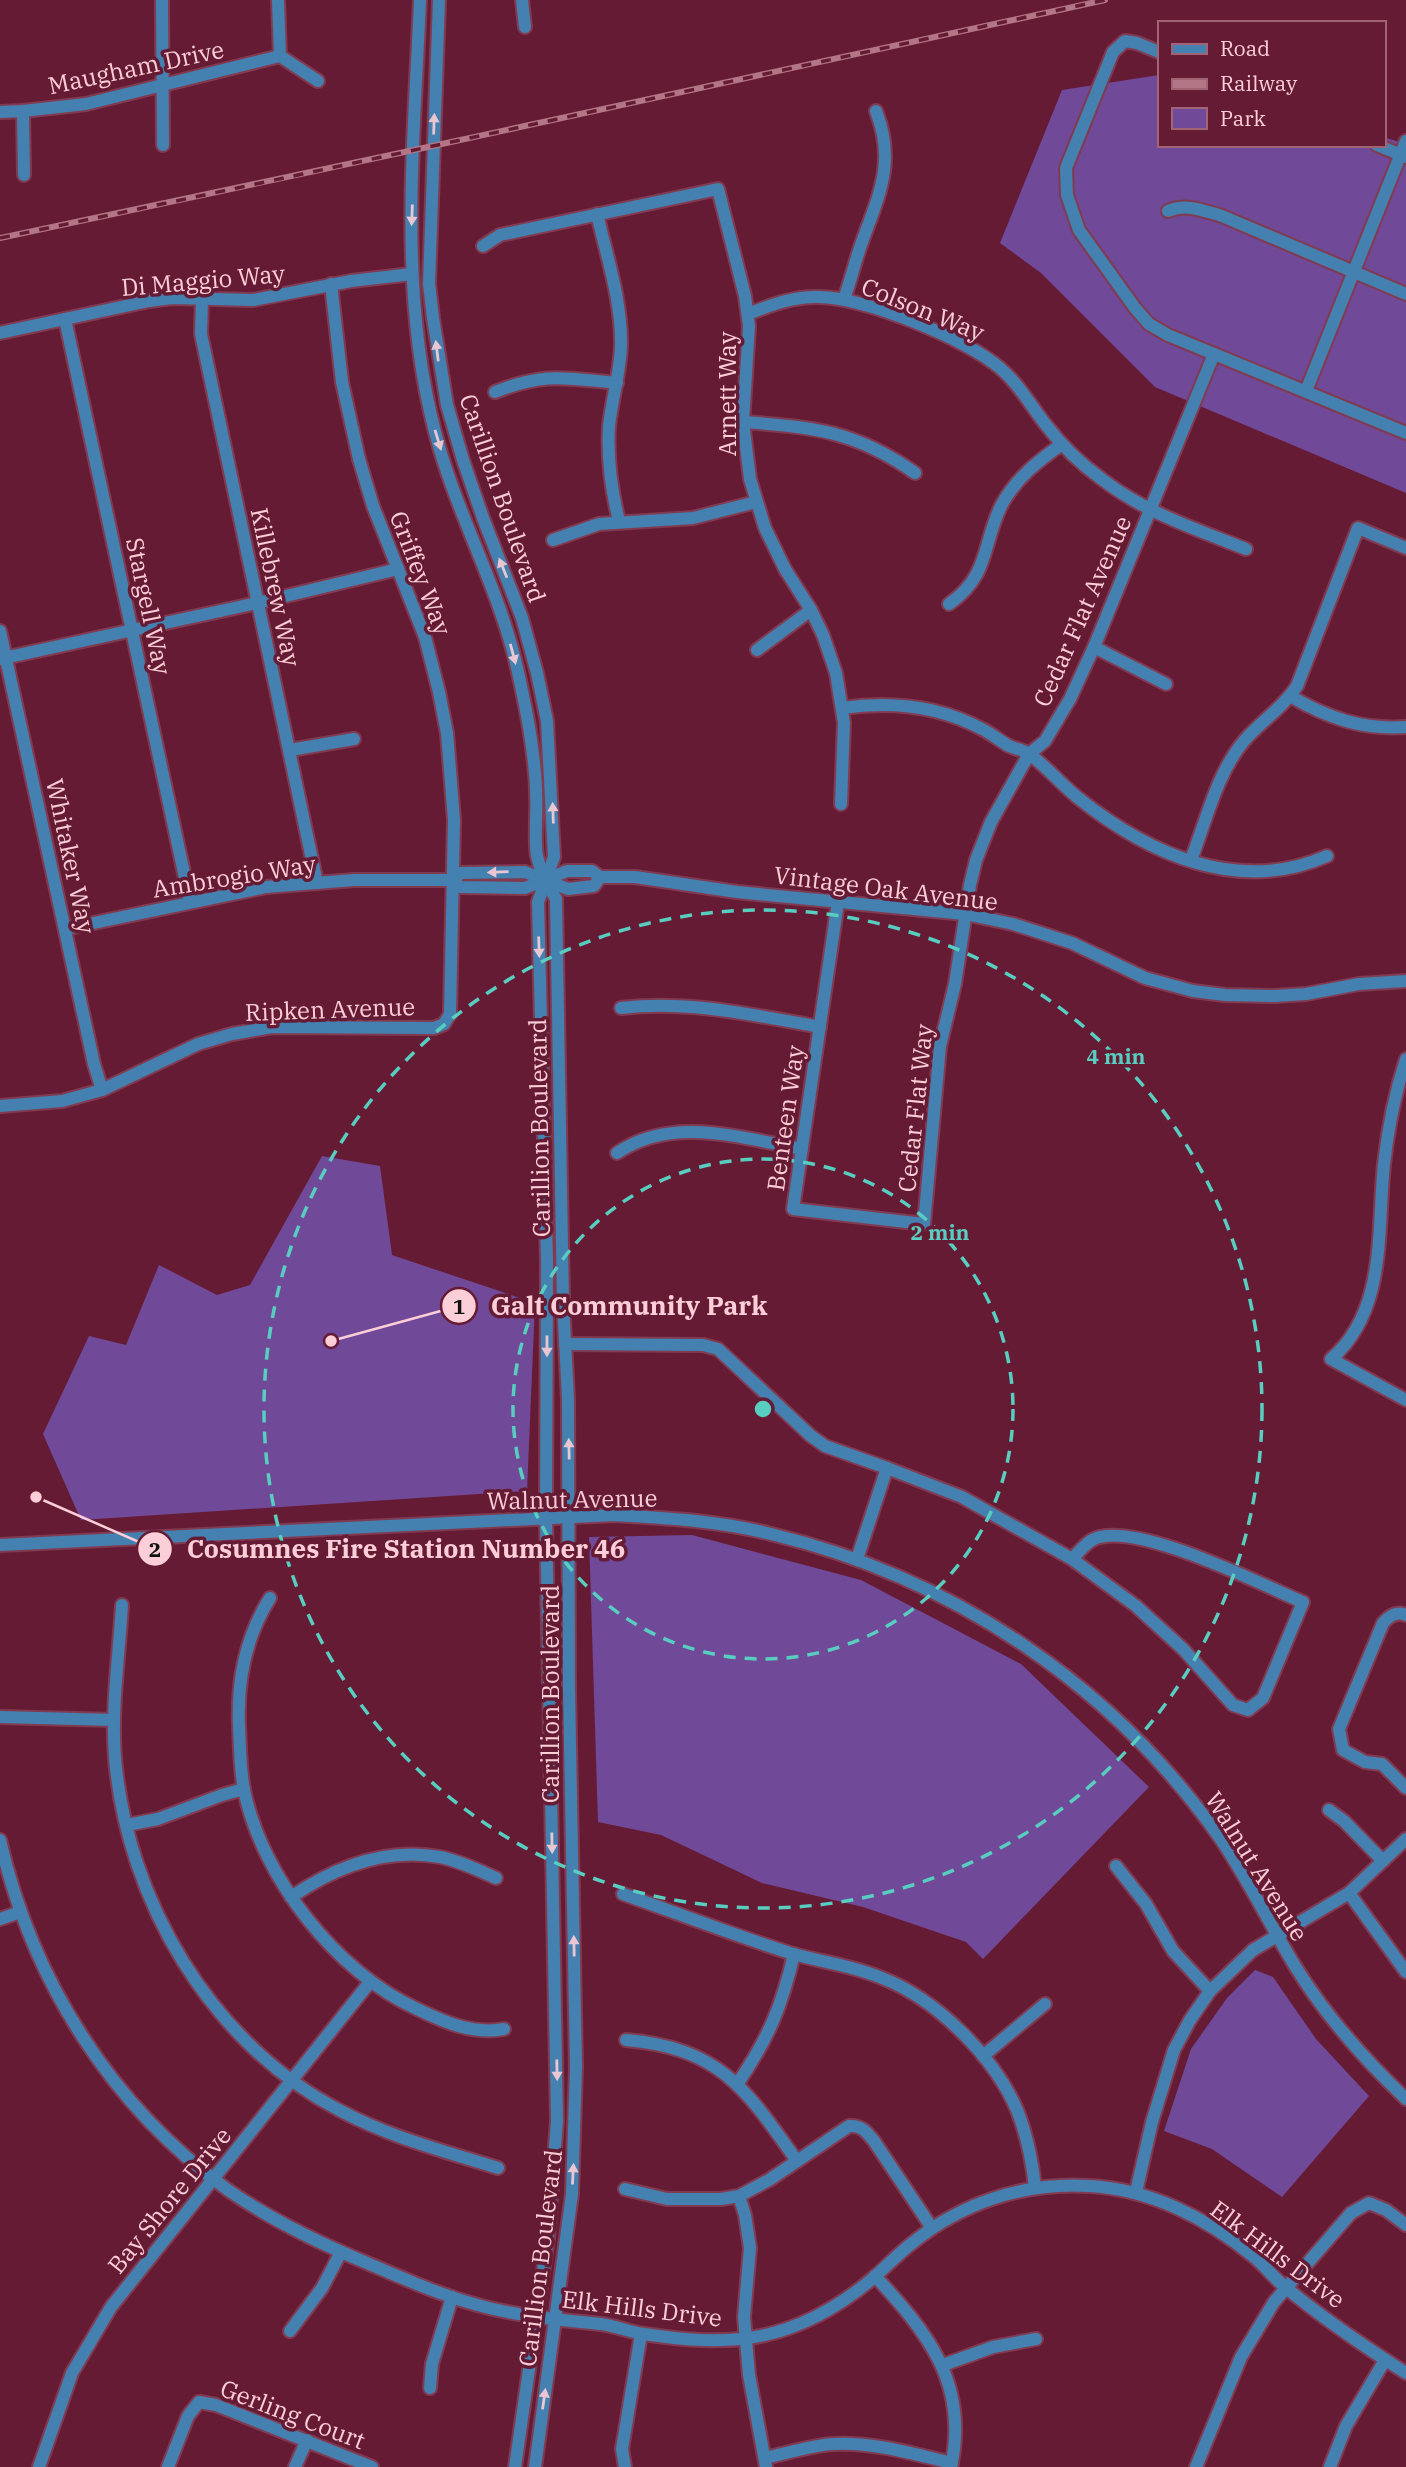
<svg xmlns="http://www.w3.org/2000/svg" width="1406" height="2467" font-family="'IBM Plex Serif',serif">
	<rect width="100%" height="100%" fill="#661b34"/>
	<g fill="#704998">
		<polygon points="1159,75 1159,145 1383,145 1383,137 1406,144 1406,493 1155,387 1041,273 1000,243 1062,90"/>
		<polygon points="322,1156 380,1166 392,1255 535,1303 527,1491 81,1520 43,1434 89,1336 126,1345 159,1265 217,1295 250,1285"/>
		<polygon points="692,1535 861,1580 1021,1664 1149,1787 983,1959 966,1942 863,1907 762,1883 661,1835 598,1822 589,1537"/>
		<polygon points="1255,1970 1273,1977 1316,2039 1369,2096 1282,2197 1212,2149 1164,2131 1191,2049 1227,1998"/>
	</g>
	<g fill="none" stroke-linecap="round" stroke-linejoin="round">
		<defs>
			<g id="minor">
				<polyline points="162,0 163,145"/>
				<polyline points="278,0 280,56"/>
				<path d="M 420,0 C 414,144 398,291 435,432 C 456,514 500,589 518,672 C 524,699 530,728 533,755 C 536,776 537,798 536,819 C 536,831 535,844 537,856 C 540,871 548,886 556,899 L 563,1302 L 568,1399 L 569,1688 L 576,2067 L 572,2194 L 535,2467"/>
				<polyline points="439,0 429,284 433,318 447,405 463,460 483,518 522,618 537,673 547,721 554,857 538,902 547,1260 546,1518 557,2121 548,2237 515,2467"/>
				<polyline points="522,0 525,27"/>
				<polyline points="1159,52 1137,43 1125,41 1113,52 1066,168 1067,195 1079,230 1135,308 1149,324 1168,335 1406,433"/>
				<polyline points="280,56 318,81"/>
				<polyline points="23,111 24,175"/>
				<polyline points="0,112 23,111 86,104 280,56"/>
				<polyline points="1377,145 1406,157"/>
				<path d="M 1168,211 C 1187,203 1204,211 1222,216 L 1406,294"/>
				<path d="M 597,214 C 607,257 622,302 621,346 C 620,373 612,399 609,426 C 607,458 611,489 619,521"/>
				<polyline points="483,246 500,235 718,189 745,296 749,326 743,422 750,479 765,528 785,569 811,610 823,635 836,673 844,723 841,804"/>
				<polyline points="202,299 201,334 317,883"/>
				<path d="M 844,299 C 851,280 855,261 862,242 C 879,195 896,162 876,111"/>
				<path d="M 748,314 C 771,305 794,296 819,297 C 865,298 965,338 1000,368 C 1019,384 1031,406 1046,425 C 1062,446 1082,465 1103,480 C 1146,513 1196,529 1246,549"/>
				<polyline points="65,319 190,901"/>
				<polyline points="0,333 149,301 172,298 253,300 351,281 412,274"/>
				<polyline points="1306,391 1406,141"/>
				<path d="M 495,392 C 544,372 566,378 617,383"/>
				<path d="M 743,422 C 813,427 856,431 915,473"/>
				<polyline points="553,540 599,524 693,518 756,502"/>
				<path d="M 949,604 C 990,575 982,545 1001,506 C 1015,479 1038,461 1062,444"/>
				<polyline points="0,631 94,1064 102,1090"/>
				<polyline points="1094,647 1166,684"/>
				<polyline points="757,650 811,610"/>
				<polyline points="0,659 257,603 398,569"/>
				<path d="M 1290,696 C 1328,718 1362,730 1406,727"/>
				<path d="M 842,708 C 890,701 939,706 982,729 C 992,734 1000,741 1009,746 C 1016,749 1023,750 1029,754 C 1046,766 1061,784 1077,797 C 1148,854 1238,895 1327,856"/>
				<polyline points="290,750 354,739"/>
				<path d="M 1191,860 C 1206,821 1217,773 1244,741 C 1261,721 1283,708 1297,686 L 1358,528 L 1406,548"/>
				<polyline points="452,880 460,887 525,888 567,871 592,871 600,877 635,877 737,892 965,914 1013,924 1072,943 1145,978 1193,991 1225,995 1275,996 1306,994 1359,984 1406,981"/>
				<polyline points="838,902 793,1209 924,1224 940,1046 955,984 970,885 976,860 991,822 1029,754 1045,741 1070,699 1094,647 1214,354"/>
				<polyline points="65,929 266,887 354,880 452,880 461,873 525,872 568,889 594,886 600,877"/>
				<path d="M 621,1008 C 689,1000 753,1015 820,1027"/>
				<path d="M 1406,1059 C 1395,1093 1388,1128 1384,1164 C 1377,1230 1387,1311 1331,1359 L 1406,1400"/>
				<polyline points="0,1106 62,1101 102,1090 198,1044 232,1034 272,1027 434,1028 444,1024 450,1014 454,820 447,733 439,692 425,637 373,506 359,459 342,382 331,284"/>
				<path d="M 617,1153 C 673,1115 740,1138 802,1149"/>
				<polyline points="565,1344 703,1345 718,1349 811,1436 825,1446 887,1468"/>
				<path d="M 0,1545 L 614,1515 C 667,1518 720,1521 771,1534 C 954,1578 1112,1685 1220,1838 C 1248,1879 1269,1923 1295,1966 C 1325,2015 1364,2059 1406,2099"/>
				<path d="M 857,1559 L 887,1468 L 962,1497 L 1072,1559 L 1136,1606 L 1183,1649 L 1233,1705 L 1248,1710 L 1263,1698 L 1303,1602 C 1262,1585 1131,1518 1092,1540 C 1085,1544 1078,1553 1072,1559"/>
				<path d="M 270,1598 C 246,1636 237,1681 239,1726 C 240,1747 240,1769 244,1790 C 262,1877 336,1972 417,2009 C 444,2022 473,2035 504,2029"/>
				<path d="M 122,1605 C 119,1656 111,1708 115,1758 C 127,1900 211,2043 339,2110 C 389,2137 444,2151 498,2168"/>
				<path d="M 1406,1615 C 1397,1611 1389,1616 1383,1623 L 1339,1729 L 1343,1750 L 1365,1762 L 1382,1764 L 1406,1788"/>
				<polyline points="0,1717 114,1720"/>
				<polyline points="1329,1810 1344,1821 1383,1861"/>
				<polyline points="127,1825 158,1819 222,1795 244,1789"/>
				<path d="M 0,1840 C 32,1980 111,2106 228,2190 C 271,2220 319,2243 367,2263 C 407,2280 447,2298 489,2308 C 526,2317 564,2320 601,2324 C 616,2326 630,2332 644,2334 C 683,2340 726,2344 765,2335 C 805,2326 841,2305 872,2279 C 885,2268 897,2255 911,2244 C 961,2203 1024,2182 1089,2186 C 1150,2189 1207,2218 1254,2257 C 1265,2266 1274,2278 1285,2287 C 1323,2318 1365,2347 1406,2373"/>
				<polyline points="1116,1866 1146,1904 1173,1951 1210,1991"/>
				<polyline points="1349,1893 1406,1972"/>
				<path d="M 623,1894 C 679,1914 734,1935 790,1953 C 820,1962 852,1965 882,1978 C 936,1999 994,2056 1017,2110 C 1027,2135 1032,2160 1035,2187"/>
				<path d="M 291,1897 C 335,1867 386,1847 440,1857 C 460,1861 478,1870 496,1878"/>
				<polyline points="0,1919 20,1912"/>
				<path d="M 626,2040 C 720,2048 746,2089 797,2161"/>
				<polyline points="983,2056 1045,2004"/>
				<path d="M 738,2083 C 768,2039 782,2006 794,1954"/>
				<path d="M 625,2189 L 667,2199 L 721,2199 L 739,2196 L 769,2180 L 849,2126 C 861,2125 866,2131 874,2141 L 932,2228"/>
				<polyline points="1136,2192 1152,2122 1174,2050 1190,2020 1210,1991 1253,1950 1349,1893 1406,1839"/>
				<polyline points="739,2196 745,2215 750,2248 744,2317 749,2375 766,2467"/>
				<path d="M 875,2276 C 928,2333 969,2384 951,2467"/>
				<polyline points="290,2331 322,2288 341,2252"/>
				<polyline points="943,2365 993,2347 1036,2339"/>
				<polyline points="430,2388 432,2364 452,2297"/>
				<path d="M 765,2458 C 788,2453 812,2445 834,2444 C 874,2442 914,2454 952,2463"/>
				<polyline points="39,2467 72,2373 111,2307 370,1982"/>
				<polyline points="168,2467 188,2416 199,2402 216,2405 372,2467"/>
				<polyline points="295,2467 307,2440"/>
				<polyline points="625,2467 622,2449 641,2334"/>
				<polyline points="1196,2467 1241,2357 1274,2302 1351,2213 1369,2203 1386,2210 1406,2225"/>
				<polyline points="1330,2467 1346,2426 1385,2360"/>
			</g>
		</defs>
		<use href="#minor" stroke="#813b51" stroke-width="16"/>
		<use href="#minor" stroke="#4480b0" stroke-width="12"/>
		<defs>
			<path id="rail" d="M 0,238 C 369,161 736,80 1105,0"/>
		</defs>
		<use href="#rail" stroke="#b37687" stroke-width="6"/>
		<use href="#rail" stroke="#661b34" stroke-width="3.5" stroke-dasharray="10" stroke-linecap="butt"/>
	</g>
	<defs><path id="oneway-solid" d="M-6-.8H1V-3.2L6.5 0L1 3.2V.8H-6Z" transform="scale(1.75)"/></defs>
	<g fill="#eac6d3">
		<use href="#oneway-solid" transform="translate(434 124) rotate(-88)"/>
		<use href="#oneway-solid" transform="translate(412 215) rotate(92)"/>
		<use href="#oneway-solid" transform="translate(437 351) rotate(-97)"/>
		<use href="#oneway-solid" transform="translate(438 440) rotate(73)"/>
		<use href="#oneway-solid" transform="translate(503 568) rotate(-112)"/>
		<use href="#oneway-solid" transform="translate(513 654) rotate(75)"/>
		<use href="#oneway-solid" transform="translate(553 813) rotate(-92)"/>
		<use href="#oneway-solid" transform="translate(498 872) rotate(178)"/>
		<use href="#oneway-solid" transform="translate(539 947) rotate(88)"/>
		<use href="#oneway-solid" transform="translate(547 1346) rotate(90)"/>
		<use href="#oneway-solid" transform="translate(569 1449) rotate(-91)"/>
		<use href="#oneway-solid" transform="translate(552 1843) rotate(89)"/>
		<use href="#oneway-solid" transform="translate(574 1946) rotate(-91)"/>
		<use href="#oneway-solid" transform="translate(557 2070) rotate(89)"/>
		<use href="#oneway-solid" transform="translate(573 2174) rotate(-87)"/>
		<use href="#oneway-solid" transform="translate(544 2399) rotate(-82)"/>
	</g>
	<g fill="none" stroke="#58cec0" stroke-width="3.5" stroke-dasharray="12 9">
		<circle cx="763" cy="1409" r="250"/>
		<circle cx="763" cy="1409" r="499"/>
	</g>
	<g text-anchor="middle" dominant-baseline="central" stroke-width="7" stroke-linejoin="round" paint-order="stroke">
		<g font-size="24" fill="#fcced7" stroke="#661b34">
			<text transform="translate(136 67) rotate(-12)">Maugham Drive</text>
			<text transform="translate(203 280) rotate(-5)">Di Maggio Way</text>
			<text transform="translate(923 309) rotate(22)">Colson Way</text>
			<text transform="translate(727 394) rotate(-90)">Arnett Way</text>
			<text transform="translate(503 498) rotate(71)">Carillion Boulevard</text>
			<text transform="translate(421 573) rotate(69)">Griffey Way</text>
			<text transform="translate(276 587) rotate(78)">Killebrew Way</text>
			<text transform="translate(149 606) rotate(78)">Stargell Way</text>
			<text transform="translate(1082 611) rotate(-66)">Cedar Flat Avenue</text>
			<text transform="translate(71 856) rotate(78)">Whitaker Way</text>
			<text transform="translate(234 876) rotate(-9)">Ambrogio Way</text>
			<text transform="translate(886 888) rotate(7)">Vintage Oak Avenue</text>
			<text transform="translate(330 1009) rotate(-2)">Ripken Avenue</text>
			<text transform="translate(915 1108) rotate(-84)">Cedar Flat Way</text>
			<text transform="translate(785 1118) rotate(-82)">Benteen Way</text>
			<text transform="translate(539 1128) rotate(-91)">Carillion Boulevard</text>
			<text transform="translate(572 1499) rotate(-1)">Walnut Avenue</text>
			<text transform="translate(550 1694) rotate(-90)">Carillion Boulevard</text>
			<text transform="translate(1257 1866) rotate(58)">Walnut Avenue</text>
			<text transform="translate(169 2200) rotate(-51)">Bay Shore Drive</text>
			<text transform="translate(1278 2254) rotate(37)">Elk Hills Drive</text>
			<text transform="translate(540 2258) rotate(-83)">Carillion Boulevard</text>
			<text transform="translate(642 2308) rotate(7)">Elk Hills Drive</text>
			<text transform="translate(293 2414) rotate(21)">Gerling Court</text>
		</g>
	</g>
	<circle cx="763" cy="1409" r="10" fill="#58cec0" stroke="#661b34" stroke-width="3.5"/>
	<g font-size="21" text-anchor="middle" font-weight="bold" fill="#58cec0" stroke="#661b34" stroke-width="7" stroke-linejoin="round" paint-order="stroke">
		<text x="1116" y="1064">4 min</text>
		<text x="940" y="1240">2 min</text>
	</g>
	<path fill="none" stroke="#fcced7" stroke-width="2.5" d="M331 1341L459 1306M36 1497L155 1549"/>
	<g fill="#fcced7" stroke="#661b34" stroke-width="2.5">
		<circle cx="331" cy="1341" r="7"/>
		<circle cx="36" cy="1497" r="7"/>
		<circle cx="459" cy="1306" r="18"/>
		<circle cx="155" cy="1549" r="18"/>
	</g>
	<g font-size="21" text-anchor="middle" font-weight="bold" fill="#111">
		<text x="459" y="1314">1</text>
		<text x="155" y="1557">2</text>
	</g>
	<g font-size="26" text-anchor="middle" font-weight="bold" fill="#fcced7" stroke="#661b34" stroke-width="7" stroke-linejoin="round" paint-order="stroke">
		<text x="629" y="1315">Galt Community Park</text>
		<text x="406" y="1558">Cosumnes Fire Station Number 46</text>
	</g>
	<rect x="1158" y="21" width="228" height="126" fill="#661b34" stroke="#a26375" stroke-width="2"/>
	<rect x="1172" y="44" width="35" height="10" fill="#4480b0" stroke="#a26375" stroke-width="2"/>
	<text x="1220" y="56" font-size="21" fill="#fcced7">Road</text>
	<rect x="1172" y="79" width="35" height="10" fill="#b37687" stroke="#a26375" stroke-width="2"/>
	<text x="1220" y="91" font-size="21" fill="#fcced7">Railway</text>
	<rect x="1172" y="108" width="35" height="21" fill="#704998" stroke="#a26375" stroke-width="2"/>
	<text x="1220" y="126" font-size="21" fill="#fcced7">Park</text>
</svg>
